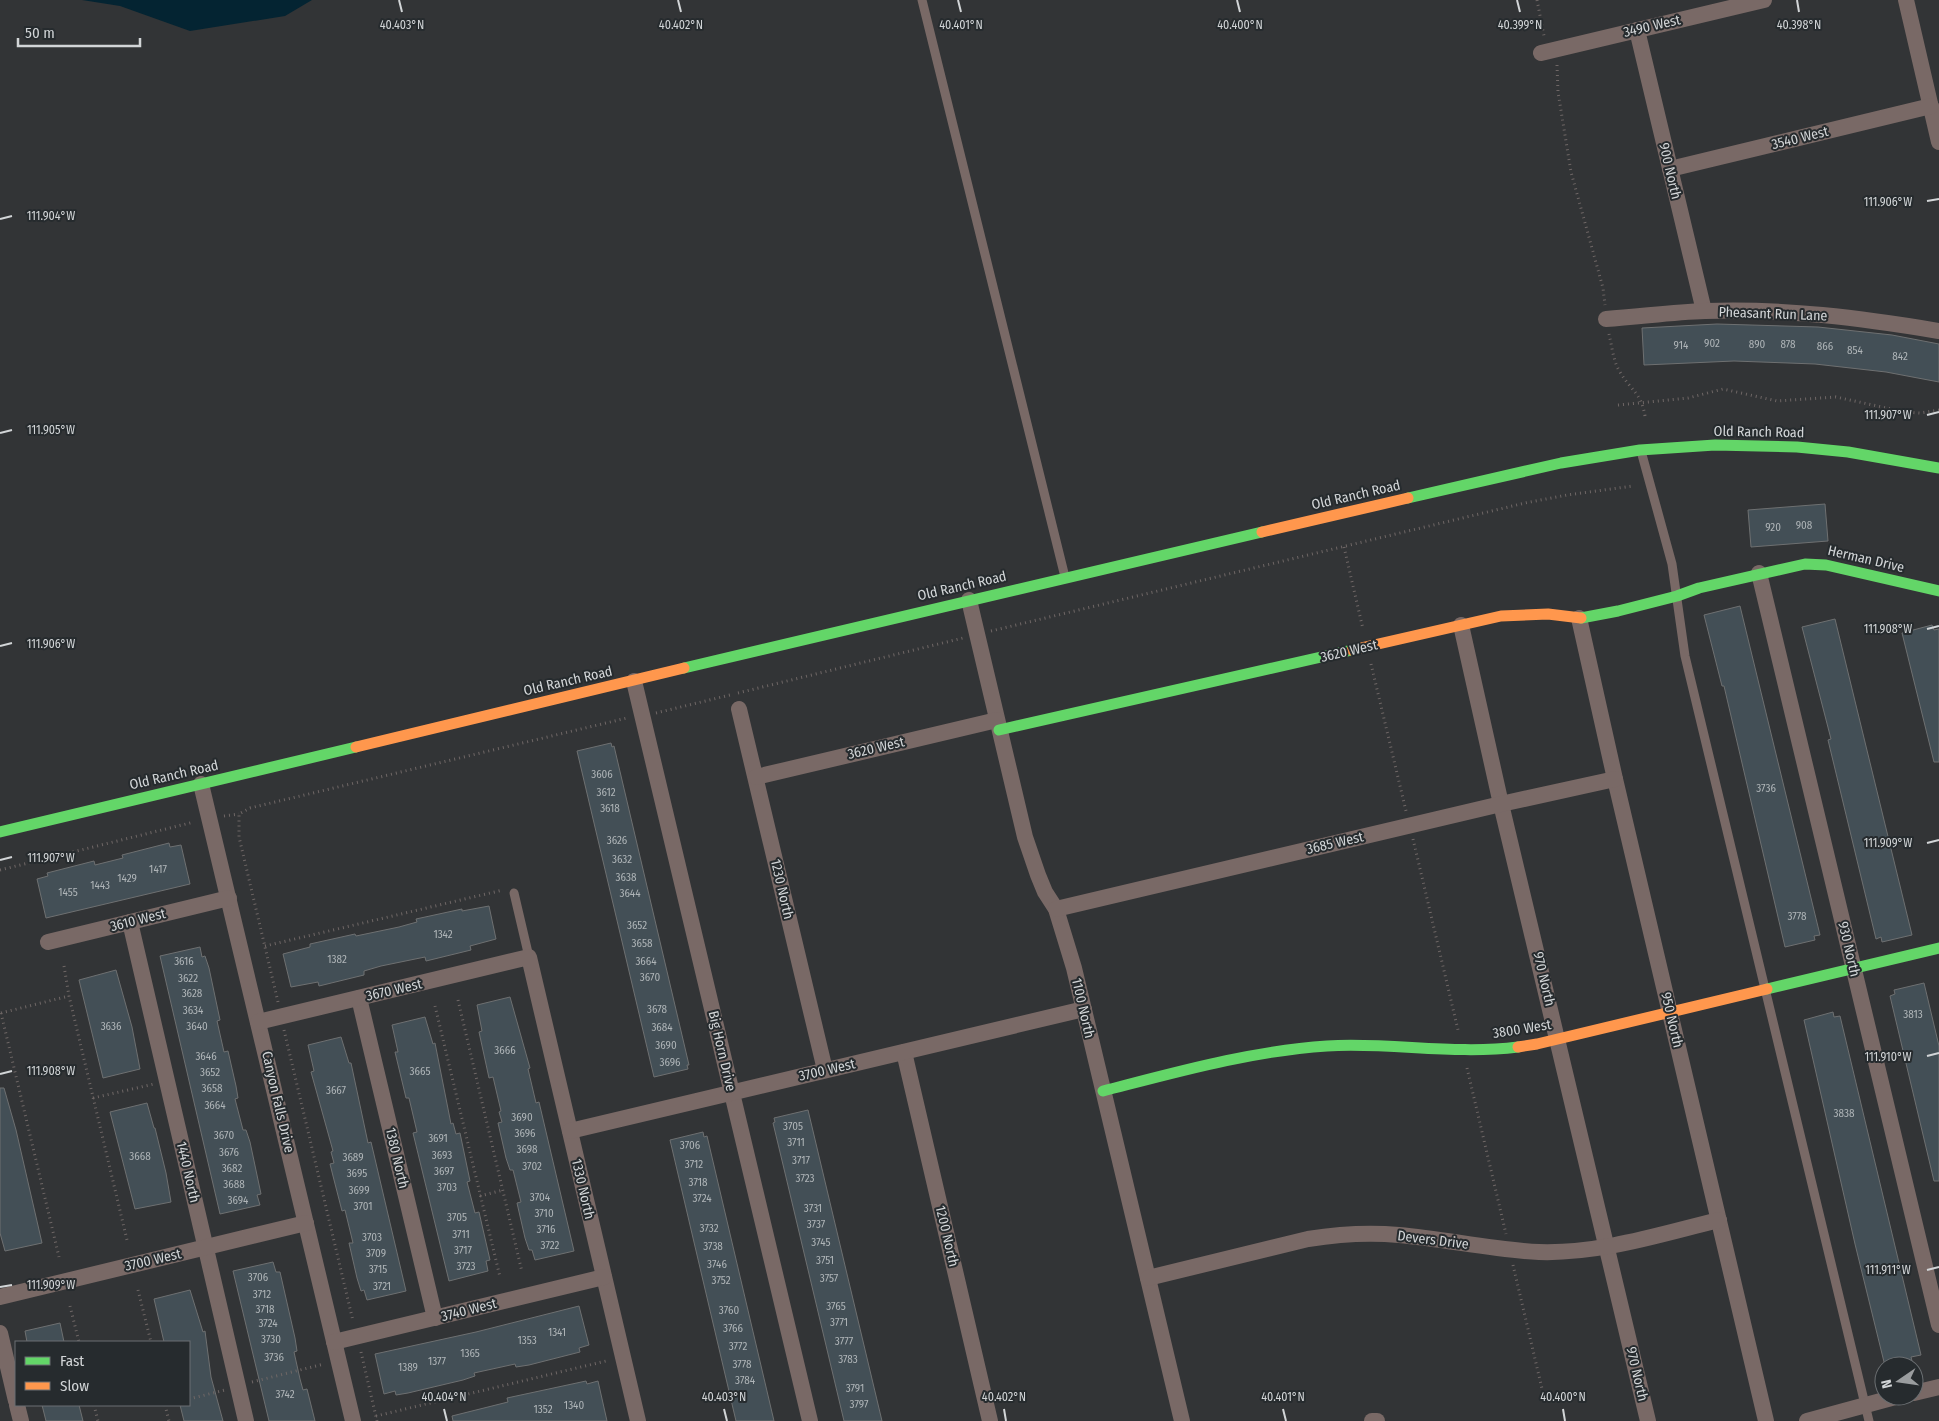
<svg xmlns="http://www.w3.org/2000/svg" width="1939" height="1421" font-family="'Fira Sans Condensed',sans-serif">
	<rect width="100%" height="100%" fill="#323436"/>
	<polygon fill="#042432" points="82,0 312,0 285,16 190,31 120,6"/>
	<g fill="#434f56" stroke="#6e7071">
		<polygon points="1717,324 1818,327 1892,335 1939,344 1939,382 1886,372 1815,364 1734,361 1644,365 1642,328"/>
		<polygon points="1825,504 1828,541 1751,547 1748,510"/>
		<polygon points="1740,606 1820,935 1814,936 1815,940 1785,947 1724,686 1722,686 1704,615"/>
		<polygon points="1835,619 1912,935 1882,942 1881,937 1876,939 1828,740 1831,739 1802,627"/>
		<polygon points="1932,625 1934,630 1939,629 1939,762 1934,762 1902,633"/>
		<polygon points="611,743 612,747 614,746 689,1065 687,1065 688,1069 654,1077 577,751"/>
		<polygon points="169,843 170,847 181,845 190,884 46,918 37,879 48,876 47,873 94,861 95,865 123,858 122,855"/>
		<polygon points="489,906 496,939 470,946 471,950 426,961 425,957 381,966 364,971 364,975 319,986 318,982 291,987 283,954 310,947 310,944 355,934 356,936 399,927 417,922 416,919 462,909 462,911"/>
		<polygon points="200,947 202,957 205,956 209,968 220,1020 217,1021 224,1052 228,1051 236,1086 238,1098 235,1099 243,1130 246,1130 250,1142 261,1194 257,1195 260,1205 220,1214 160,956"/>
		<polygon points="116,970 132,1027 140,1069 103,1078 79,980"/>
		<polygon points="1924,983 1939,1046 1939,1181 1934,1181 1890,996 1895,994 1894,990"/>
		<polygon points="510,997 530,1068 528,1069 536,1103 539,1102 574,1251 535,1260 532,1250 529,1250 525,1238 517,1203 521,1202 513,1170 510,1170 506,1158 498,1123 502,1122 499,1112 501,1111 493,1077 489,1078 479,1032 482,1031 477,1005"/>
		<polygon points="1833,1012 1834,1017 1840,1016 1921,1355 1911,1357 1912,1361 1890,1366 1885,1366 1855,1244 1804,1020"/>
		<polygon points="425,1017 433,1044 435,1043 451,1124 453,1123 456,1134 460,1133 470,1181 467,1182 475,1213 479,1212 490,1260 486,1261 488,1271 449,1281 413,1133 417,1132 409,1098 406,1098 395,1052 398,1052 392,1025"/>
		<polygon points="341,1037 349,1063 351,1063 368,1143 371,1142 406,1291 367,1300 364,1290 361,1291 357,1278 349,1243 353,1243 345,1210 342,1211 333,1176 330,1164 334,1163 331,1152 333,1151 311,1072 314,1071 308,1045"/>
		<polygon points="0,1088 4,1088 16,1130 42,1243 5,1251 0,1233"/>
		<polygon points="147,1103 154,1128 155,1128 166,1173 171,1202 135,1209 110,1112"/>
		<polygon points="808,1110 832,1211 882,1421 844,1421 785,1173 773,1123 775,1122 774,1118"/>
		<polygon points="703,1132 704,1137 707,1136 774,1421 736,1421 732,1404 670,1140"/>
		<polygon points="273,1262 276,1272 280,1272 295,1338 297,1351 294,1352 300,1379 303,1390 307,1389 315,1421 269,1421 233,1271"/>
		<polygon points="190,1290 203,1332 205,1331 211,1377 223,1421 184,1421 180,1405 189,1405 189,1342 164,1342 154,1299"/>
		<polygon points="579,1306 589,1345 579,1348 580,1352 529,1365 516,1367 515,1364 474,1373 475,1376 463,1380 408,1393 396,1395 395,1391 384,1394 375,1354 476,1332"/>
		<polygon points="60,1323 64,1342 27,1342 25,1331"/>
		<polygon points="586,1381 587,1384 598,1381 607,1421 453,1421 452,1416 508,1402 507,1398"/>
		<polygon points="42,1405 79,1405 83,1421 46,1421"/>
	</g>
	<g fill="none" stroke-linecap="round" stroke-linejoin="round">
		<g stroke="#6f6766" stroke-width="3" stroke-dasharray="1 4" stroke-linecap="butt">
			<polyline points="1537,0 1544,36"/>
			<polyline points="1557,65 1558,92 1571,172 1603,288 1605,305"/>
			<path d="M 1609,334 C 1612,346 1613,361 1620,372 C 1631,391 1641,392 1645,416"/>
			<polyline points="1618,405 1688,398 1723,389 1777,401 1836,397 1905,412 1920,413 1939,410"/>
			<polyline points="1344,547 1363,629"/>
			<polyline points="991,631 1525,503 1567,495 1633,486"/>
			<polyline points="1371,664 1406,811"/>
			<polyline points="738,693 963,638"/>
			<polyline points="656,713 730,695"/>
			<polyline points="224,816 239,814"/>
			<polyline points="1413,839 1458,1030"/>
			<polyline points="0,870 194,822"/>
			<polyline points="265,946 503,890"/>
			<polyline points="64,966 69,996 127,1240"/>
			<polyline points="458,1000 522,1272"/>
			<polyline points="278,1002 239,837 239,814 250,808 627,718"/>
			<polyline points="435,1006 500,1277"/>
			<polyline points="1,1013 59,1257"/>
			<polyline points="1,1013 69,996"/>
			<polyline points="284,1030 353,1321"/>
			<polyline points="1467,1068 1506,1234"/>
			<polyline points="93,1098 154,1084"/>
			<polyline points="480,1196 503,1190"/>
			<polyline points="1513,1265 1543,1393"/>
			<polyline points="138,1290 151,1342"/>
			<polyline points="70,1306 79,1342"/>
			<polyline points="361,1352 377,1421"/>
			<polyline points="252,1382 324,1364"/>
			<polyline points="189,1399 225,1390"/>
			<polyline points="94,1405 98,1421"/>
			<polyline points="165,1405 169,1421"/>
			<polyline points="376,1416 606,1361"/>
		</g>
		<g stroke="#796966" stroke-width="9">
			<polyline points="922,0 1065,577"/>
			<polyline points="1641,451 1672,564 1685,656 1869,1421"/>
			<polyline points="514,893 529,957"/>
		</g>
		<g stroke="#796966" stroke-width="16">
			<polyline points="1906,0 1939,142"/>
			<polyline points="1637,30 1704,311"/>
			<polyline points="1541,53 1764,0"/>
			<polyline points="1670,169 1931,106"/>
			<path d="M 1606,319 C 1639,317 1672,312 1705,311 C 1783,308 1862,318 1939,331"/>
			<polyline points="1759,573 1939,1325"/>
			<polyline points="969,600 1025,837 1038,875 1045,892 1056,909 1074,968 1182,1421"/>
			<polyline points="1579,618 1615,779 1766,1421"/>
			<polyline points="1461,625 1501,804 1648,1421"/>
			<polyline points="634,681 810,1421"/>
			<polyline points="739,709 825,1070"/>
			<polyline points="756,777 997,720"/>
			<polyline points="201,784 353,1421"/>
			<polyline points="1056,909 1501,804 1615,779"/>
			<polyline points="130,922 246,1421"/>
			<polyline points="48,942 229,898"/>
			<polyline points="359,998 435,1318"/>
			<polyline points="258,1022 529,957 638,1421"/>
			<polyline points="904,1052 990,1421"/>
			<polyline points="570,1131 1084,1009"/>
			<path d="M 1148,1278 L 1308,1239 C 1339,1234 1369,1232 1399,1235 C 1446,1239 1492,1250 1539,1252 C 1600,1254 1661,1234 1719,1220"/>
			<polyline points="0,1297 306,1223"/>
			<polyline points="0,1333 16,1401"/>
			<polyline points="334,1342 604,1277"/>
			<polyline points="1914,1393 1939,1387"/>
			<polyline points="17,1405 21,1421"/>
			<polyline points="1372,1421 1377,1421"/>
			<polyline points="1807,1421 1899,1396"/>
		</g>
		<g stroke="#63d668" stroke-width="11">
			<polyline points="1408,498 1561,463 1640,450 1715,445 1797,447 1848,452 1939,468"/>
			<polyline points="1581,618 1618,611 1677,596 1699,588 1805,564 1826,565 1939,591"/>
			<polyline points="684,668 1262,532"/>
			<polyline points="999,730 1352,650"/>
			<polyline points="0,832 356,747"/>
			<polyline points="1767,989 1939,948"/>
			<path d="M 1103,1091 C 1177,1072 1251,1051 1327,1046 C 1390,1042 1454,1055 1518,1047"/>
		</g>
		<g stroke="#ff974d" stroke-width="11">
			<polyline points="1262,532 1408,498"/>
			<polyline points="1352,650 1501,616 1548,614 1581,618"/>
			<polyline points="356,747 684,668"/>
			<polyline points="1518,1047 1537,1044 1767,989"/>
		</g>
	</g>
	<path fill="none" stroke="#d2d5d7" stroke-width="2" d="M 399,0 L 402,12M 678,0 L 681,12M 958,0 L 961,12M 1237,0 L 1240,12M 1517,0 L 1520,12M 1797,0 L 1799,12M 1927,201 L 1939,199M 0,219 L 12,216M 1927,415 L 1939,412M 0,433 L 12,430M 1927,629 L 1939,626M 0,646 L 12,643M 1927,843 L 1939,840M 0,860 L 12,857M 1927,1056 L 1939,1053M 0,1074 L 12,1071M 1927,1270 L 1939,1267M 0,1287 L 12,1285M 444,1409 L 447,1421M 724,1409 L 727,1421M 1004,1409 L 1006,1421M 1283,1409 L 1286,1421M 1563,1409 L 1565,1421"/>
	<g text-anchor="middle" dominant-baseline="central" stroke-width="4" stroke-linejoin="round" paint-order="stroke">
		<g font-size="11" fill="#aeb4b7">
			<text x="1712" y="343">902</text>
			<text x="1757" y="344">890</text>
			<text x="1788" y="344">878</text>
			<text x="1681" y="345">914</text>
			<text x="1825" y="346">866</text>
			<text x="1855" y="350">854</text>
			<text x="1900" y="356">842</text>
			<text x="1804" y="525">908</text>
			<text x="1773" y="527">920</text>
			<text x="602" y="774">3606</text>
			<text x="1766" y="788">3736</text>
			<text x="606" y="792">3612</text>
			<text x="610" y="808">3618</text>
			<text x="617" y="840">3626</text>
			<text x="622" y="859">3632</text>
			<text x="158" y="869">1417</text>
			<text x="626" y="877">3638</text>
			<text x="127" y="878">1429</text>
			<text x="100" y="885">1443</text>
			<text x="68" y="892">1455</text>
			<text x="630" y="893">3644</text>
			<text x="1797" y="916">3778</text>
			<text x="637" y="925">3652</text>
			<text x="443" y="934">1342</text>
			<text x="642" y="943">3658</text>
			<text x="337" y="959">1382</text>
			<text x="184" y="961">3616</text>
			<text x="646" y="961">3664</text>
			<text x="650" y="977">3670</text>
			<text x="188" y="978">3622</text>
			<text x="192" y="993">3628</text>
			<text x="657" y="1009">3678</text>
			<text x="193" y="1010">3634</text>
			<text x="1913" y="1014">3813</text>
			<text x="111" y="1026">3636</text>
			<text x="197" y="1026">3640</text>
			<text x="662" y="1027">3684</text>
			<text x="666" y="1045">3690</text>
			<text x="505" y="1050">3666</text>
			<text x="206" y="1056">3646</text>
			<text x="670" y="1062">3696</text>
			<text x="420" y="1071">3665</text>
			<text x="210" y="1072">3652</text>
			<text x="212" y="1088">3658</text>
			<text x="336" y="1090">3667</text>
			<text x="215" y="1105">3664</text>
			<text x="1844" y="1113">3838</text>
			<text x="522" y="1117">3690</text>
			<text x="793" y="1126">3705</text>
			<text x="525" y="1133">3696</text>
			<text x="224" y="1135">3670</text>
			<text x="438" y="1138">3691</text>
			<text x="796" y="1142">3711</text>
			<text x="690" y="1145">3706</text>
			<text x="527" y="1149">3698</text>
			<text x="229" y="1152">3676</text>
			<text x="442" y="1155">3693</text>
			<text x="140" y="1156">3668</text>
			<text x="353" y="1157">3689</text>
			<text x="801" y="1160">3717</text>
			<text x="694" y="1164">3712</text>
			<text x="532" y="1166">3702</text>
			<text x="232" y="1168">3682</text>
			<text x="444" y="1171">3697</text>
			<text x="357" y="1173">3695</text>
			<text x="805" y="1178">3723</text>
			<text x="698" y="1182">3718</text>
			<text x="234" y="1184">3688</text>
			<text x="447" y="1187">3703</text>
			<text x="359" y="1190">3699</text>
			<text x="540" y="1197">3704</text>
			<text x="702" y="1198">3724</text>
			<text x="238" y="1200">3694</text>
			<text x="363" y="1206">3701</text>
			<text x="813" y="1208">3731</text>
			<text x="544" y="1213">3710</text>
			<text x="457" y="1217">3705</text>
			<text x="816" y="1224">3737</text>
			<text x="709" y="1228">3732</text>
			<text x="546" y="1229">3716</text>
			<text x="461" y="1234">3711</text>
			<text x="372" y="1237">3703</text>
			<text x="821" y="1242">3745</text>
			<text x="550" y="1245">3722</text>
			<text x="713" y="1246">3738</text>
			<text x="463" y="1250">3717</text>
			<text x="376" y="1253">3709</text>
			<text x="825" y="1260">3751</text>
			<text x="717" y="1264">3746</text>
			<text x="466" y="1266">3723</text>
			<text x="378" y="1269">3715</text>
			<text x="258" y="1277">3706</text>
			<text x="829" y="1278">3757</text>
			<text x="721" y="1280">3752</text>
			<text x="382" y="1286">3721</text>
			<text x="262" y="1294">3712</text>
			<text x="836" y="1306">3765</text>
			<text x="265" y="1309">3718</text>
			<text x="729" y="1310">3760</text>
			<text x="839" y="1322">3771</text>
			<text x="268" y="1323">3724</text>
			<text x="733" y="1328">3766</text>
			<text x="557" y="1332">1341</text>
			<text x="271" y="1339">3730</text>
			<text x="527" y="1340">1353</text>
			<text x="844" y="1341">3777</text>
			<text x="738" y="1346">3772</text>
			<text x="470" y="1353">1365</text>
			<text x="274" y="1357">3736</text>
			<text x="848" y="1359">3783</text>
			<text x="437" y="1361">1377</text>
			<text x="742" y="1364">3778</text>
			<text x="408" y="1367">1389</text>
			<text x="745" y="1380">3784</text>
			<text x="855" y="1388">3791</text>
			<text x="285" y="1394">3742</text>
			<text x="859" y="1404">3797</text>
			<text x="574" y="1405">1340</text>
			<text x="543" y="1409">1352</text>
		</g>
		<g font-size="14" fill="#d2d5d7" stroke="#262b2e">
			<text transform="translate(1652 26) rotate(-13)">3490 West</text>
			<text transform="translate(1800 138) rotate(-14)">3540 West</text>
			<text transform="translate(1670 171) rotate(77)">900 North</text>
			<text transform="translate(1773 314) rotate(2)">Pheasant Run Lane</text>
			<text transform="translate(1759 432) rotate(1)">Old Ranch Road</text>
			<text transform="translate(1356 495) rotate(-13)">Old Ranch Road</text>
			<text transform="translate(1866 559) rotate(13)">Herman Drive</text>
			<text transform="translate(962 586) rotate(-13)">Old Ranch Road</text>
			<text transform="translate(1349 651) rotate(-13)">3620 West</text>
			<text transform="translate(568 681) rotate(-13)">Old Ranch Road</text>
			<text transform="translate(876 748) rotate(-13)">3620 West</text>
			<text transform="translate(174 775) rotate(-13)">Old Ranch Road</text>
			<text transform="translate(1335 843) rotate(-13)">3685 West</text>
			<text transform="translate(782 889) rotate(77)">1230 North</text>
			<text transform="translate(138 920) rotate(-14)">3610 West</text>
			<text transform="translate(1849 949) rotate(77)">930 North</text>
			<text transform="translate(1544 979) rotate(77)">970 North</text>
			<text transform="translate(394 990) rotate(-13)">3670 West</text>
			<text transform="translate(1083 1008) rotate(77)">1100 North</text>
			<text transform="translate(1672 1020) rotate(77)">950 North</text>
			<text transform="translate(1522 1029) rotate(-9)">3800 West</text>
			<text transform="translate(722 1051) rotate(77)">Big Horn Drive</text>
			<text transform="translate(827 1070) rotate(-13)">3700 West</text>
			<text transform="translate(278 1102) rotate(77)">Canyon Falls Drive</text>
			<text transform="translate(397 1158) rotate(77)">1380 North</text>
			<text transform="translate(188 1172) rotate(77)">1440 North</text>
			<text transform="translate(583 1189) rotate(77)">1330 North</text>
			<text transform="translate(947 1236) rotate(77)">1200 North</text>
			<text transform="translate(1433 1240) rotate(7)">Devers Drive</text>
			<text transform="translate(153 1260) rotate(-13)">3700 West</text>
			<text transform="translate(469 1310) rotate(-14)">3740 West</text>
			<text transform="translate(1637 1374) rotate(77)">970 North</text>
		</g>
	</g>
	<g font-size="12" text-anchor="middle" fill="#d2d5d7" stroke="#262b2e" stroke-width="4" stroke-linejoin="round" paint-order="stroke">
		<text x="402" y="29">40.403°N</text>
		<text x="681" y="29">40.402°N</text>
		<text x="961" y="29">40.401°N</text>
		<text x="1240" y="29">40.400°N</text>
		<text x="1520" y="29">40.399°N</text>
		<text x="1799" y="29">40.398°N</text>
		<text x="1888" y="206">111.906°W</text>
		<text x="51" y="220">111.904°W</text>
		<text x="1888" y="419">111.907°W</text>
		<text x="51" y="434">111.905°W</text>
		<text x="1888" y="633">111.908°W</text>
		<text x="51" y="648">111.906°W</text>
		<text x="1888" y="847">111.909°W</text>
		<text x="51" y="862">111.907°W</text>
		<text x="1888" y="1061">111.910°W</text>
		<text x="51" y="1075">111.908°W</text>
		<text x="1888" y="1274">111.911°W</text>
		<text x="51" y="1289">111.909°W</text>
		<text x="444" y="1401">40.404°N</text>
		<text x="724" y="1401">40.403°N</text>
		<text x="1004" y="1401">40.402°N</text>
		<text x="1283" y="1401">40.401°N</text>
		<text x="1563" y="1401">40.400°N</text>
	</g>
	<rect x="15" y="1341" width="175" height="65" fill="#262b2e" stroke="#6b6f72"/>
	<rect x="25" y="1357" width="25" height="8" fill="#63d668" stroke="#6b6f72"/>
	<text x="60" y="1366" font-size="15" fill="#d2d5d7">Fast</text>
	<rect x="25" y="1382" width="25" height="8" fill="#ff974d" stroke="#6b6f72"/>
	<text x="60" y="1391" font-size="15" fill="#d2d5d7">Slow</text>
	<g transform="translate(1899 1381) rotate(257)"><circle r="24" fill="#262b2e" stroke="#6b6f72"/>
	<path d="M0-4L9 19L0 12L-9 19Z" fill="#9a9d9f"/>
	<text y="-8" font-size="14" font-weight="bold" text-anchor="middle" fill="#d2d5d7">N</text>
	</g>
	<path d="M18 38v8h122v-8" fill="none" stroke="#d2d5d7" stroke-width="2.5"/>
	<text x="25" y="38" font-size="15" fill="#d2d5d7" stroke="#262b2e" stroke-width="4" paint-order="stroke">50 m</text>
</svg>
